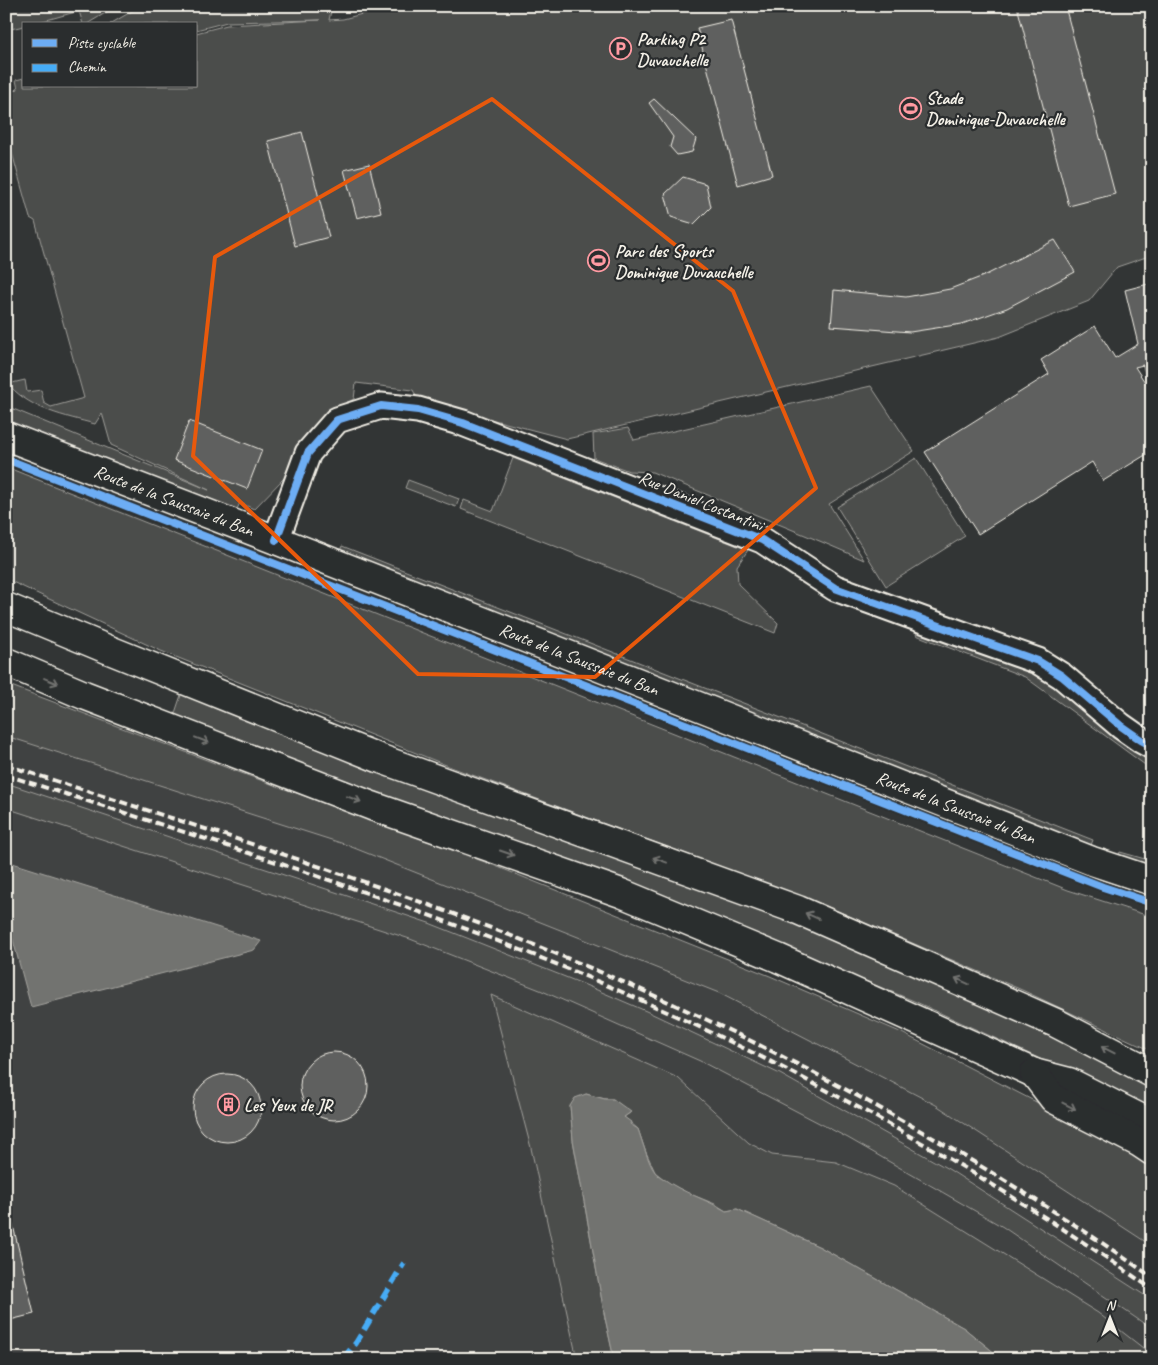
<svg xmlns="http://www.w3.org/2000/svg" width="1158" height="1365" font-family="Caveat,sans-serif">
	<rect width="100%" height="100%" fill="#323535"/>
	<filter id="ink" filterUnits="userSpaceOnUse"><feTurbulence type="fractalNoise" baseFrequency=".02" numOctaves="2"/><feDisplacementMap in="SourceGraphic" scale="10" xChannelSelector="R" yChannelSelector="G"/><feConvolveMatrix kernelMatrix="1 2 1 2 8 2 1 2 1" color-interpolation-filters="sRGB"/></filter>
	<g filter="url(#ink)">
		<g fill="#404242">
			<polygon points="6,736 344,844 719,993 936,1105 1152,1246 1152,1300 950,1170 780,1074 646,1011 583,984 429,923 6,783"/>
			<polygon points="6,808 410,939 540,990 700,1061 848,1138 1003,1227 1152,1329 1152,1359 6,1359"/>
		</g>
		<g fill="#4b4d4c" stroke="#a09f9a">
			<polygon points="26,6 117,6 87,24 83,24 79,11 32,24 24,24 24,26 6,30 6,8"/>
			<path d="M 141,6 L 335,6 L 331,11 L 329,20 L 343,19 L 393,6 L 1152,6 L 1152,255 L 1117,267 L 1089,301 L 999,337 L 567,439 L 418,400 L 413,390 L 356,383 L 354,399 L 336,408 L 284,478 L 254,509 L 240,503 L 236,511 L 6,426 L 6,406 L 209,490 L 111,445 L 102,413 L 95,424 C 65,416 32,410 10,386 L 12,383 L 25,380 L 27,392 L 41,390 L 44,403 L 51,407 L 84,398 L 35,221 L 30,218 L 6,131 L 6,93 L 18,89 L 16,80 L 24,78 L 24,86 L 196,86 L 196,33 L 227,25 L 320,20 L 227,22 L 196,30 L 196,24 L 110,24 Z"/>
			<polygon points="871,386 914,451 829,504 864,560 822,542 652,472 629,471 594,458 593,434 628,428 634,440"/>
			<polygon points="513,458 748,550 737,566 738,584 778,623 775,633 461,509 464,500 493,511"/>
			<polygon points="916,458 965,536 886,586 837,507"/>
			<polygon points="6,467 1068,890 1152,917 1152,1051 1022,990 819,903 456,769 161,651 6,579"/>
			<polygon points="408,480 459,499 456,507 405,488"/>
			<polygon points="342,546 1093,840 1089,850 339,553"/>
			<polygon points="919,628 1032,667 1152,759 1152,770 1025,677 916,635"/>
			<polygon points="6,684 233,770 493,865 770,976 900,1032 1081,1125 1152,1166 1152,1246 936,1105 719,993 344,844 6,736"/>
			<polygon points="182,692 898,962 1152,1081 1152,1113 1108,1090 914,1001 746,932 621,887 174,716"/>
			<polygon points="6,783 429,923 583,984 646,1011 780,1074 950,1170 1152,1300 1152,1329 1003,1227 848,1138 700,1061 540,990 410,939 6,808"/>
			<polygon points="1120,852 1152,861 1152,869 1117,860"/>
			<polygon points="491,995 678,1078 749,1143 772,1155 836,1162 894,1186 1098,1313 1152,1355 1152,1359 1002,1359 964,1328 820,1247 737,1209 726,1211 715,1204 690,1194 670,1184 655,1172 645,1150 638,1129 624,1117 630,1113 613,1099 605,1099 586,1094 570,1106 573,1140 605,1318 614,1359 577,1359 531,1148"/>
		</g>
		<g fill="#727370" stroke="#a6a5a0">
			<polygon points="6,861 261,941 254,950 31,1007 6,914"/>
			<path d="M 586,1094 L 605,1099 L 613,1099 L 631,1112 L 624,1117 L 631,1122 L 630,1124 L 638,1129 C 642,1140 648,1163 655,1172 C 657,1175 661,1177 664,1179 C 683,1193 706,1199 726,1211 L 737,1209 L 820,1247 L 964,1328 L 1002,1359 L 614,1359 L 605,1318 L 573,1140 L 570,1106 L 575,1098 Z"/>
		</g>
		<g fill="#5f605f" stroke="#f4f1e8">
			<polygon points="1017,6 1065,6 1115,194 1069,206"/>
			<polygon points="731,20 772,175 738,185 697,28"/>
			<polygon points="654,99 696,139 692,152 677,155 670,147 673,137 649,103"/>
			<polygon points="302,132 329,237 295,246 268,141"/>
			<polygon points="369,164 381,212 357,218 344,170"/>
			<polygon points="683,177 706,184 711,207 694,224 671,217 665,194"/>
			<polygon points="1055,240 1075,272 1007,308 962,324 910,332 831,326 834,290 906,297 950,289 986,275"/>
			<polygon points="1152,283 1152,377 1146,378 1143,365 1135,367 1152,393 1152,451 1103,481 1092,462 978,534 925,452 1049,374 1041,360 1095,326 1115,358 1138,344 1125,290"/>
			<polygon points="189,421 262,450 247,489 174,460"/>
			<circle cx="334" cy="1086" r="34"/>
			<circle cx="227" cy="1108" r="34"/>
			<polygon points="6,1221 12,1221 34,1314 6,1321"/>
		</g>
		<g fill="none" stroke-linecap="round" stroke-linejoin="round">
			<defs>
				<polyline id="minor" points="276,540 308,453 337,420 381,406 418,410 463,423 762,540 835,588 959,633 1038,661 1062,676 1121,726 1141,740 1152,746"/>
				<g id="major">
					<path id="s1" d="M 6,436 L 276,540 L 1092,861 L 1152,881"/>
				</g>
				<g id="highway">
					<polyline points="6,607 107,649 381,759 798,910 1056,1023 1152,1073"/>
					<polyline points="6,662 84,695 372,806 621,893 778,958 1034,1073 1069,1082 1152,1124"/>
					<polyline points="1034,1073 1054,1099 1140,1143 1152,1151"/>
				</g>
			</defs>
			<use href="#minor" stroke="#f4f1e8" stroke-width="29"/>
			<use href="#major" stroke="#f4f1e8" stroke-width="31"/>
			<use href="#highway" stroke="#f4f1e8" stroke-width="31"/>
			<use href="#minor" stroke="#2a2d2e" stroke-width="25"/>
			<use href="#major" stroke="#2a2d2e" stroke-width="28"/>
			<use href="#highway" stroke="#2a2d2e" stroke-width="28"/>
			<g stroke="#f4f1e8" stroke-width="4" stroke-dasharray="8 4" stroke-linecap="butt">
				<path d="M 6,765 C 173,819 341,870 504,933 C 732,1021 951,1137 1152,1277"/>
				<path d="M 6,775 C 187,833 369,889 546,960 C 759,1046 963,1157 1152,1289"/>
			</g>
			<polyline stroke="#46acf6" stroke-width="6" stroke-dasharray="12 6" stroke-linecap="butt" points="343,1359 356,1343 404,1263"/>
			<defs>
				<g id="cycleway">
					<polyline points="6,459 1103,887 1152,903"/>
					<polyline points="276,540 308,453 337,420 381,406 418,410 463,423 762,540 835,588 959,633 1038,661 1062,676 1121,726 1141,740 1152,746"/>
				</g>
			</defs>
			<use href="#cycleway" stroke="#2a2d2e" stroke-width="11"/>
			<use href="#cycleway" stroke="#6dadf4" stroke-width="8"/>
		</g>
		<defs><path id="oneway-shaft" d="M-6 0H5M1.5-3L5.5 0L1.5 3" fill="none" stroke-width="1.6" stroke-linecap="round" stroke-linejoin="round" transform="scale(1.25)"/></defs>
		<g stroke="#71726f">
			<use href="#oneway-shaft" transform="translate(51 681) rotate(23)"/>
			<use href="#oneway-shaft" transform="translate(202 740) rotate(21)"/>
			<use href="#oneway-shaft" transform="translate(354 799) rotate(21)"/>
			<use href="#oneway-shaft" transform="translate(507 853) rotate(19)"/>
			<use href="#oneway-shaft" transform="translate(660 860) rotate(-160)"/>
			<use href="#oneway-shaft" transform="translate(812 916) rotate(-156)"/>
			<use href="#oneway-shaft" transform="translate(962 981) rotate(-156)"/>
			<use href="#oneway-shaft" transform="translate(1108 1050) rotate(-153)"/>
			<use href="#oneway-shaft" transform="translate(1069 1106) rotate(27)"/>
		</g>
	</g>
	<path fill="none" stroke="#e8590c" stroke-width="4" stroke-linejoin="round" d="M 492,99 L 733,291 L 816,488 L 595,677 L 418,674 L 193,456 L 215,257 Z"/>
	<defs>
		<symbol id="parking-ring" viewBox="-11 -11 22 22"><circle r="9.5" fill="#2a2d2e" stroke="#ff9aa2" stroke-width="1.5"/><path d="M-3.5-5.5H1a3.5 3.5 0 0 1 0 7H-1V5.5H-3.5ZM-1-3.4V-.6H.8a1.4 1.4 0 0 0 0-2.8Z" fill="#ff9aa2"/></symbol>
		<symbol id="stadium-ring" viewBox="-11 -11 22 22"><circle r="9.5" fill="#2a2d2e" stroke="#ff9aa2" stroke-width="1.5"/><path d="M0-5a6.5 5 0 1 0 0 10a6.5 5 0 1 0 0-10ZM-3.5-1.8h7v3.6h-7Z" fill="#ff9aa2"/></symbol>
		<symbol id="building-ring" viewBox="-11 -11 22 22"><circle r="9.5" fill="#2a2d2e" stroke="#ff9aa2" stroke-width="1.5"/><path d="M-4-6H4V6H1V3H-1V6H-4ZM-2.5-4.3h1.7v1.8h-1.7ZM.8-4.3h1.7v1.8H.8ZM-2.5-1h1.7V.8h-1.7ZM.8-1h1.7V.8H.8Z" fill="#ff9aa2"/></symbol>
	</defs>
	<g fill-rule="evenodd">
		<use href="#parking-ring" x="608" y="36" width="25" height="25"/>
		<use href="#stadium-ring" x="898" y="96" width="25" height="25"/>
		<use href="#stadium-ring" x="586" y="248" width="25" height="25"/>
		<use href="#building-ring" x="216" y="1092" width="25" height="25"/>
	</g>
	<g text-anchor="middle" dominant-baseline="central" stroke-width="4.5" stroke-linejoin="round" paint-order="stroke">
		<g font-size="18" font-weight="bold" fill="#f4f1e8" stroke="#2a2d2e" text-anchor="start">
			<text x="637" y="39">Parking P2<tspan x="637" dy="21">Duvauchelle</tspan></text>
			<text x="926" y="98">Stade<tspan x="926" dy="21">Dominique-Duvauchelle</tspan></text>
			<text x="615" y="251">Parc des Sports<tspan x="615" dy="21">Dominique Duvauchelle</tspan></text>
			<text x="244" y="1105">Les Yeux de JR</text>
		</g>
		<g font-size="18" fill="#f4f1e8" stroke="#2a2d2e">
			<text stroke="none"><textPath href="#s1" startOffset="180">Route de la Saussaie du Ban</textPath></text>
			<text transform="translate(701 501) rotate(22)">Rue Daniel Costantini</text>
			<text stroke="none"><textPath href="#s1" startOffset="615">Route de la Saussaie du Ban</textPath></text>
			<text stroke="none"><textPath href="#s1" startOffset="1020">Route de la Saussaie du Ban</textPath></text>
		</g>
	</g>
	<rect width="1158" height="1365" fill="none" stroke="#2a2d2e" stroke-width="25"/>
	<rect x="12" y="12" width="1133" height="1340" fill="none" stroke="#f4f1e8" stroke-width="2" filter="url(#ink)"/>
	<rect x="22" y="22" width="175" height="65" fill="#2a2d2e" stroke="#7b7b78"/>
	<rect x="32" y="39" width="25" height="8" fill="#6dadf4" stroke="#7b7b78"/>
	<text x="68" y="48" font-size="15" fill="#f4f1e8">Piste cyclable</text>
	<rect x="32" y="64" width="25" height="8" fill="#46acf6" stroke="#7b7b78"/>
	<text x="68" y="72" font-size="15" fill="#f4f1e8">Chemin</text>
	<g transform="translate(1110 1318)" stroke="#2a2d2e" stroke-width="4" paint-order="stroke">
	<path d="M0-4L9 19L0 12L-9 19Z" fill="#f4f1e8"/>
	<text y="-8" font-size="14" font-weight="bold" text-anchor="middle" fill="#f4f1e8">N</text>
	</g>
</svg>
